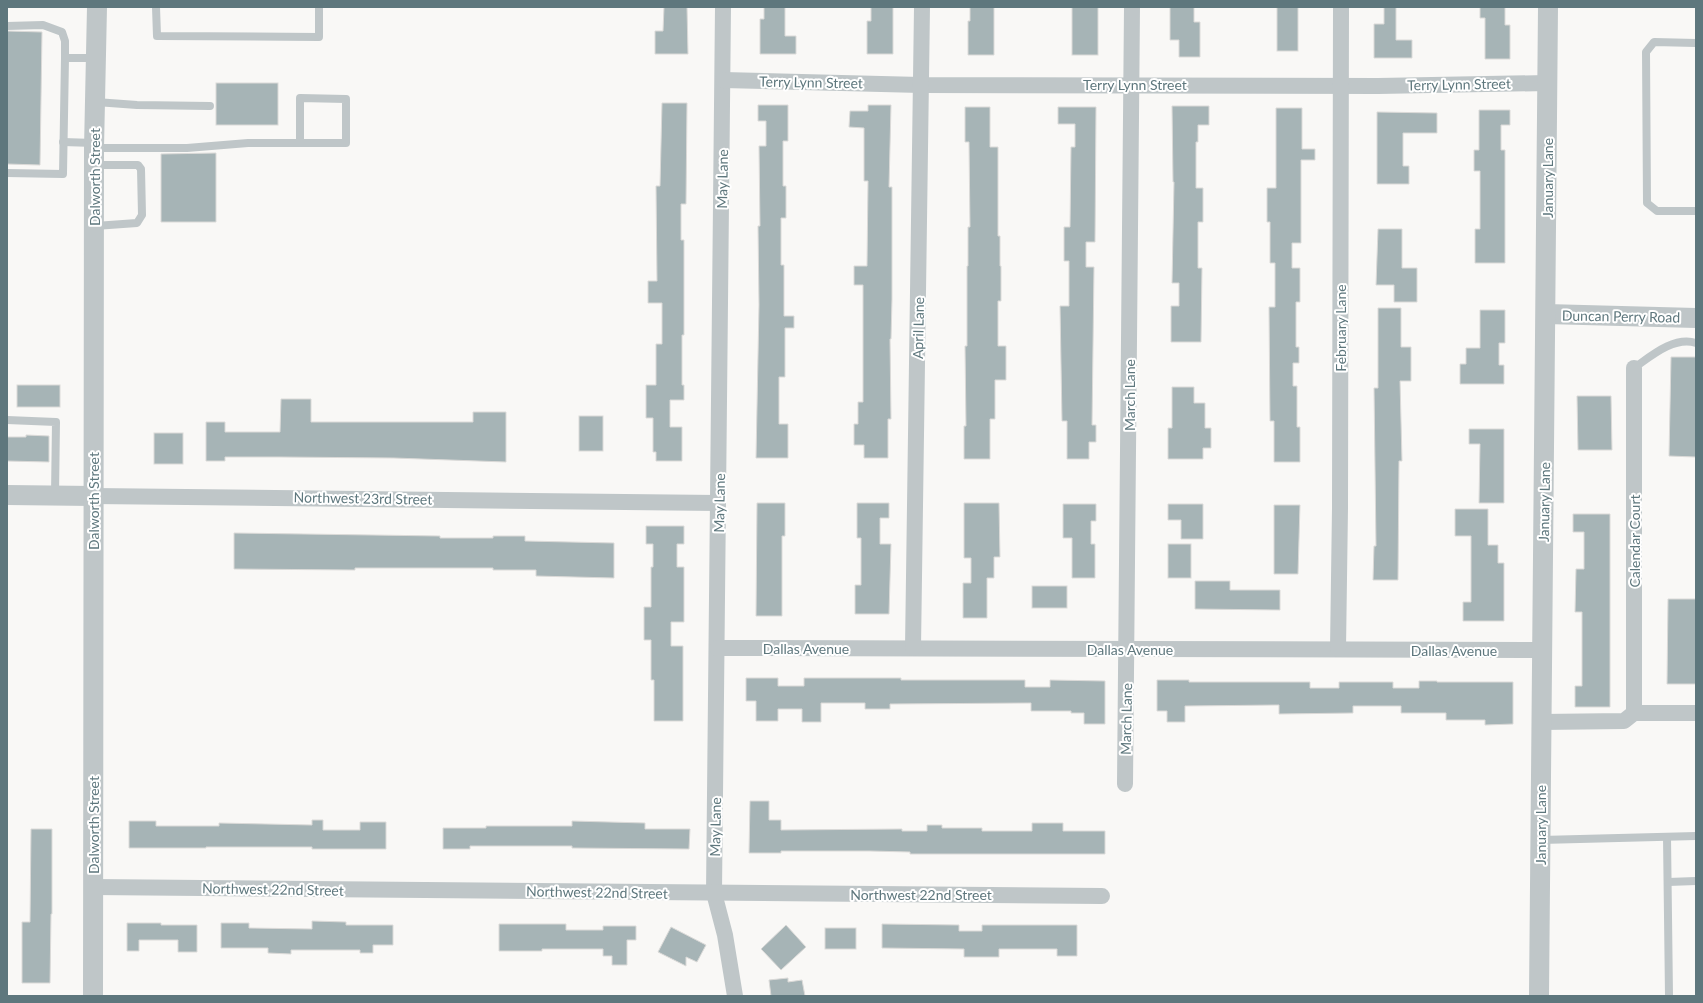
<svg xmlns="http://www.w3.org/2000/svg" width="1703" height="1003" font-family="Lato,sans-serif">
	<rect width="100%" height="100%" fill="#f9f8f6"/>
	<g fill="#a6b4b6" stroke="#dbdad8">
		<polygon points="664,7 687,7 688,54 655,54 655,31 663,31"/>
		<polygon points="764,7 785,7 785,36 796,36 796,54 760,54 760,19 764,19"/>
		<polygon points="871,7 893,7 893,54 867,54 867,21 871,21"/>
		<polygon points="970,7 994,7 994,55 968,55 968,21 970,21"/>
		<rect x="1072" y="7" width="26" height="48"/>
		<polygon points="1170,7 1194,7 1194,22 1200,22 1200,57 1179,57 1179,40 1170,40"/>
		<rect x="1277" y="7" width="21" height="44"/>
		<polygon points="1384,7 1396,7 1396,40 1412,40 1412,58 1374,58 1374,24 1384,24"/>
		<polygon points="1480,7 1505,7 1505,25 1510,25 1510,59 1485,59 1485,18 1480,18"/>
		<polygon points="7,31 42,32 40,165 7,164"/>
		<rect x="216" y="83" width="62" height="42"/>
		<polygon points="662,103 687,103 686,204 681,204 681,240 684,240 684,335 682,335 682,385 684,385 684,400 670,400 670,427 682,427 682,461 656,461 656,452 653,452 653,418 646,418 646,385 656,385 656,344 662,344 662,303 648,303 648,281 657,281 656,186 660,186"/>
		<polygon points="758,105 788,105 788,141 783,141 783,186 786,186 786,218 781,218 781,265 784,265 784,316 794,316 794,328 785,328 785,377 779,377 779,424 788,424 788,458 756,458 759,305 758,226 760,226 759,146 766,146 766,121 758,121"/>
		<polygon points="868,105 891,105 889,187 892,187 892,299 891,339 890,339 891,419 888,419 888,458 864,458 864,445 854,445 854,424 858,424 858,402 863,402 863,285 854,285 854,266 867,266 868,181 864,181 864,128 849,127 850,111 868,111"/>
		<polygon points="1172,106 1209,106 1209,125 1198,125 1198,142 1196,142 1196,188 1203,188 1203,222 1198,222 1198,268 1202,268 1201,342 1171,342 1171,306 1179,306 1179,283 1172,283 1174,182 1173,182"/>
		<polygon points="965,107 990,107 990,147 998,147 998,236 1000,236 1000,266 1001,266 1001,301 998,301 998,346 1006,346 1006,380 995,380 995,419 990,419 990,459 964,459 964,426 966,426 965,346 967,346 967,266 968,266 968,227 970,227 969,142 965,142"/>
		<polygon points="1058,107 1096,107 1095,242 1086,242 1086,267 1094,267 1092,425 1096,425 1096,442 1089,442 1089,459 1067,459 1067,421 1062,421 1060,306 1069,306 1069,261 1064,261 1064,227 1070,227 1071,147 1075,147 1075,124 1058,124"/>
		<polygon points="1276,108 1302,108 1302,149 1315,149 1315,160 1301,160 1301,243 1292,243 1292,268 1300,268 1300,302 1296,302 1296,347 1299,347 1299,363 1293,363 1293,386 1297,386 1297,427 1300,427 1300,462 1274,462 1274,421 1270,421 1269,307 1275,307 1275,263 1270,263 1270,222 1267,222 1267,188 1276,188"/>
		<polygon points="1479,110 1510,110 1510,125 1501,125 1501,150 1505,150 1505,263 1475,263 1475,229 1480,229 1480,171 1474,171 1474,150 1479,150"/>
		<polygon points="1377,112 1437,113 1437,133 1403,133 1403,166 1409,166 1409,184 1377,184"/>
		<polygon points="216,153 216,222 161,222 161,154"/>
		<polygon points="1378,229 1402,229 1402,268 1417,268 1417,302 1394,302 1394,285 1376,285"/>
		<polygon points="1378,308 1401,308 1401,347 1411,347 1411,381 1400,381 1402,461 1399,461 1398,580 1373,580 1374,546 1376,546 1374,388 1378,388"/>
		<polygon points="1480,310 1505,310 1505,343 1499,343 1499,365 1504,365 1504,384 1460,384 1460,364 1466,364 1466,348 1480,348"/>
		<polygon points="1671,357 1696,357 1696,457 1669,456"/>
		<rect x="17" y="385" width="43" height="22"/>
		<polygon points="1172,387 1194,387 1194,403 1205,403 1205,428 1211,428 1211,448 1203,448 1203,459 1168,459 1168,428 1172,428"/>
		<polygon points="1577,396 1611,396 1612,450 1578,450"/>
		<polygon points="281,399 311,399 311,422 473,422 473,412 506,412 506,462 394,458 280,457 225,457 225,461 206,461 206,422 225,422 225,432 280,432"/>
		<rect x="579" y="416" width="24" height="35"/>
		<polygon points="1469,429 1504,429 1504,503 1479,503 1480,444 1469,444"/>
		<rect x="154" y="433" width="29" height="31"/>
		<polygon points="26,435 49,436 49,462 7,461 7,437 26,437"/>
		<polygon points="757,503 785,503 785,536 782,536 782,616 756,616"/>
		<polygon points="857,503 889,503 889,518 880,518 880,544 891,544 889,614 855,614 855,585 861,585 861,538 857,538"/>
		<polygon points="964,503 999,503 1000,557 994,557 994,578 987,578 987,618 963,618 963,583 971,583 971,558 964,558"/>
		<polygon points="1063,504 1096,504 1096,521 1091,521 1091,544 1095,544 1095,578 1072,578 1072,538 1063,538"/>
		<polygon points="1168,504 1203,504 1203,539 1181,539 1181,520 1168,520"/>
		<polygon points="1274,505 1300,505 1298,574 1274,574"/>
		<polygon points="1455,509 1488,509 1488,545 1498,545 1498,563 1504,563 1504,621 1463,621 1463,602 1471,602 1471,536 1455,536"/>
		<polygon points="1573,514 1610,514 1610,707 1575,707 1575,686 1582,686 1582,612 1575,612 1576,569 1584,569 1584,532 1573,532"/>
		<polygon points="646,526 684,526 684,544 677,544 677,567 684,567 684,622 671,622 671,646 683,646 683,721 654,721 654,680 651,680 651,640 644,640 644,607 651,607 651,567 653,567 653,544 646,544"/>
		<polygon points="234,533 440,536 440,538 493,538 493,536 525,536 525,541 614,543 614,578 536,576 536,570 493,570 493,568 355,568 355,570 234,569"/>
		<rect x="1168" y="544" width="23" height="34"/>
		<polygon points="1195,581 1230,581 1230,590 1280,590 1280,610 1195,609"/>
		<rect x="1032" y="586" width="35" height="22"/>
		<polygon points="1668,599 1696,599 1696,684 1667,684"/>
		<polygon points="746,678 778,678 778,686 804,686 804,678 901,678 901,680 1025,680 1025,687 1050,687 1050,680 1105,681 1105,724 1084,724 1084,713 1071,713 1071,711 1031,711 1031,703 890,704 890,709 865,709 865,703 821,703 821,722 802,722 802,709 778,709 778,721 756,721 756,701 746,701"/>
		<polygon points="1157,680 1189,680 1189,682 1310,682 1310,688 1339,688 1339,682 1393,682 1393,688 1419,688 1419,681 1437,681 1437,682 1513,682 1513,724 1485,725 1485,720 1446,720 1446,713 1401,713 1401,706 1353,706 1353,713 1279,714 1279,705 1185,706 1185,722 1167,722 1167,711 1157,711"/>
		<polygon points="750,801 769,801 769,820 781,820 781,830 902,829 902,831 927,831 927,825 942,825 942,828 982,828 982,831 1032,831 1032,823 1063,823 1063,831 1105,831 1105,854 910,854 910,852 870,851 781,851 781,853 749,853"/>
		<polygon points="312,820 323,820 323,830 360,830 360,822 386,822 386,849 312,849 312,847 206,847 206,848 129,848 129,821 156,821 156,826 219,826 219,823 312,825"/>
		<polygon points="572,821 645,823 645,829 690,829 689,849 572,848 572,846 470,846 470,849 443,849 443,828 486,828 486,826 572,826"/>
		<polygon points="31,829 52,829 52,914 51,914 50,983 22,983 22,922 30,922"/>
		<polygon points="312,921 346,922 346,925 393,925 393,945 373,945 373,953 360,953 360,950 291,950 291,954 268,953 268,948 221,948 221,923 249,923 249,928 312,929"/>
		<polygon points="127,923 161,923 161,925 197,925 197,952 178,952 178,940 139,940 139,951 127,951"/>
		<polygon points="499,924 566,924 566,930 603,930 603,926 636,926 636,940 627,940 627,965 612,965 612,956 603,956 603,949 542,949 542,951 499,951"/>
		<polygon points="882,924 959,925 959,931 982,931 982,925 1077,925 1077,956 1057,956 1057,949 999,949 999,957 964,957 964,949 882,948"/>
		<polygon points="786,925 806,947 781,970 761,949"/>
		<polygon points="671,927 706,945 697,962 686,957 686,966 658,952"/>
		<rect x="825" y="928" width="31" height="21"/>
		<polygon points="788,978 788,982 802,980 805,996 771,996 769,980"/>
	</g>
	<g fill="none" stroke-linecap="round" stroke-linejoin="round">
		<g stroke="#bfc6c8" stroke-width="8">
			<polyline points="156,7 157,36 319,37 319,7"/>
			<polyline points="7,26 43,25 62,32 65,41 65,58 63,174 7,173"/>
			<polyline points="1696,43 1654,42 1646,52 1647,203 1657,211 1696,211"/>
			<polyline points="65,58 96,58"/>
			<polyline points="96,102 137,105 210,106"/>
			<polyline points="63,142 94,143"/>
			<polyline points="94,148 187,148 248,143 346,143 346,99 300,98 300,143"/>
			<polyline points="94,165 138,165 141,169 142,215 137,223 95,226"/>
			<path d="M 1634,368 C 1651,356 1674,336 1696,343"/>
			<polyline points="7,420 56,422 55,495"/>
			<polyline points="1667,837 1669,996"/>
			<polyline points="1541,840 1696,836"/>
			<polyline points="1668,882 1696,881"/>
		</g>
		<g stroke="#bfc6c8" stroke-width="16">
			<polyline points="723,7 714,893 725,935 735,996"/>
			<polyline points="723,80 921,85 1378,86 1547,83"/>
			<polyline points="1634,368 1634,713"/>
			<polyline points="93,496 718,503"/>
			<polyline points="717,648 1542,650"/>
			<polyline points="913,648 922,7"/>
			<polyline points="1338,649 1340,508 1341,7"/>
			<polyline points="1541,722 1624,721 1634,713 1696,713"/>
			<polyline points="1125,784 1132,7"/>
			<polyline points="93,887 1102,896"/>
		</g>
		<g stroke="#bfc6c8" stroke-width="20">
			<polyline points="1546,314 1696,318"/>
			<polyline points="7,495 93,496"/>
			<polyline points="93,996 94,148 97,7"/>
			<polyline points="1539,996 1548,7"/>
		</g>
	</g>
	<g text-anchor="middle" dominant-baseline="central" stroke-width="4" stroke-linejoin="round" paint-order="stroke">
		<g font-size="14" fill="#5e777d" stroke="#fff">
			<text transform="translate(811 82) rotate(1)">Terry Lynn Street</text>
			<text x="1135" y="84">Terry Lynn Street</text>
			<text transform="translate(1459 84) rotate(-1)">Terry Lynn Street</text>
			<text transform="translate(94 177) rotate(-90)">Dalworth Street</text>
			<text transform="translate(1547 178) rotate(-90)">January Lane</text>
			<text transform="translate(722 179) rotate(-89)">May Lane</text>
			<text transform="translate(1621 316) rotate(1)">Duncan Perry Road</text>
			<text transform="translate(918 328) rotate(-89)">April Lane</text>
			<text transform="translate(1340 328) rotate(-90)">February Lane</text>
			<text transform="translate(1129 395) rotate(-90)">March Lane</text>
			<text transform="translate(363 498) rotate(1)">Northwest 23rd Street</text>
			<text transform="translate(93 501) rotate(-90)">Dalworth Street</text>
			<text transform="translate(1544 502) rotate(-89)">January Lane</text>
			<text transform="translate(719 503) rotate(-89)">May Lane</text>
			<text transform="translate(1634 541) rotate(-90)">Calendar Court</text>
			<text x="806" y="648">Dallas Avenue</text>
			<text x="1130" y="649">Dallas Avenue</text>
			<text x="1454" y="650">Dallas Avenue</text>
			<text transform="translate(1126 719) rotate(-89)">March Lane</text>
			<text transform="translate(93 825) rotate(-90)">Dalworth Street</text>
			<text transform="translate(1540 825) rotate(-90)">January Lane</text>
			<text transform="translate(715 827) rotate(-89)">May Lane</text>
			<text transform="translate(273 889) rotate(1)">Northwest 22nd Street</text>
			<text transform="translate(597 892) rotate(1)">Northwest 22nd Street</text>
			<text x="921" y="894">Northwest 22nd Street</text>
		</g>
	</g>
	<rect width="1703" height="1003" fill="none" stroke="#5e777d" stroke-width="16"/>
</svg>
